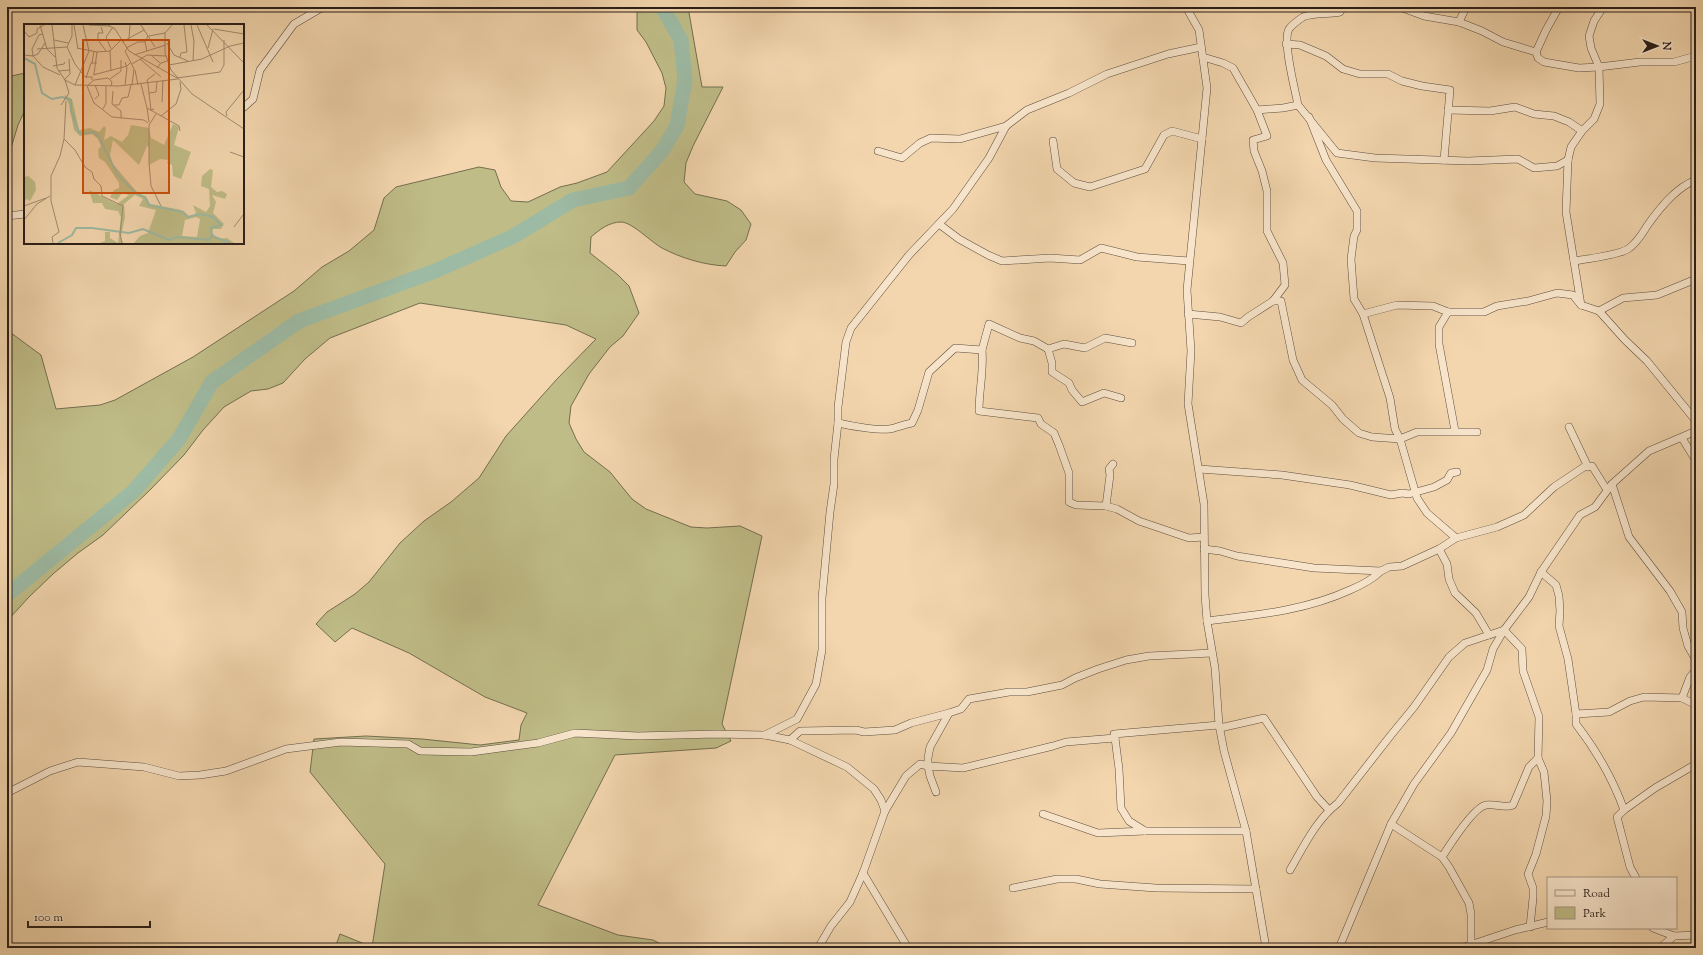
<svg xmlns="http://www.w3.org/2000/svg" width="1703" height="955" font-family="'Sorts Mill Goudy',serif">
	<rect width="100%" height="100%" fill="#f3d6ae"/>
	<filter id="stains"><feTurbulence type="fractalNoise" baseFrequency=".005" numOctaves="4"/><feColorMatrix values="0 0 0 0 .2 0 0 0 0 .09 0 0 0 0 .02 0 0 0 .5 -.17"/></filter>
	<radialGradient id="worn" r=".72"><stop offset=".6" stop-color="#630" stop-opacity="0"/><stop offset="1" stop-color="#630" stop-opacity=".3"/></radialGradient>
	<g fill="#bfbc87" stroke="#746e50">
		<path d="M 637,7 L 688,7 L 702,87 L 723,87 L 693,146 L 686,163 L 684,182 L 695,194 L 727,201 L 741,210 L 751,224 L 746,240 L 735,252 L 726,266 C 704,265 681,258 662,248 C 651,242 632,222 621,222 C 609,222 599,230 591,237 L 590,253 L 618,275 L 629,286 L 639,313 L 623,336 L 610,347 L 589,374 L 571,406 L 569,423 L 576,439 L 584,452 L 610,472 L 632,499 L 646,509 L 691,527 L 707,528 L 740,526 L 762,536 L 722,724 L 731,741 L 716,748 L 615,755 L 538,905 L 618,935 L 653,940 L 669,948 L 335,948 L 340,934 L 372,947 L 385,864 L 310,772 L 314,739 L 366,736 L 422,739 L 480,745 L 519,740 L 521,725 L 527,713 L 485,697 L 409,653 L 352,628 L 335,642 L 316,624 L 327,612 L 355,594 L 369,582 L 400,543 L 424,521 L 451,502 L 479,478 L 506,436 L 557,379 L 596,339 L 566,325 L 420,303 L 330,338 L 305,359 L 283,383 L 268,389 L 251,391 L 224,407 L 203,430 L 184,455 L 150,490 L 103,535 L 78,553 L 53,574 L 29,597 L 7,621 L 7,330 L 41,355 L 56,409 L 100,405 L 115,400 L 193,357 L 294,291 L 322,267 L 349,251 L 374,230 L 384,198 L 396,187 L 479,167 L 495,170 L 501,187 L 511,201 L 528,202 L 560,187 L 577,183 L 607,172 L 654,121 L 664,106 L 666,88 L 662,73 L 646,42 L 637,30 Z"/>
		<polygon points="25,73 25,110 18,125 7,161 7,77"/>
	</g>
	<g fill="none" stroke-linecap="round" stroke-linejoin="round">
		<polyline stroke="#9dbaa4" stroke-width="15" points="7,595 134,491 179,439 212,382 299,321 435,271 512,237 573,200 629,188 662,151 677,126 685,80 681,40 662,7"/>
		<defs>
			<g id="minor">
				<polyline points="1186,7 1199,30 1207,88 1187,290 1191,351 1188,404 1204,504 1205,595 1207,621 1215,668 1219,725 1224,751 1246,831 1266,948"/>
				<polyline points="1400,7 1424,16 1459,22 1482,31 1503,42 1536,52 1538,58 1544,62 1579,68 1599,67 1640,62 1674,62 1696,56"/>
				<polyline points="1603,7 1594,21 1589,36 1591,48 1599,67 1600,104 1594,119 1582,131 1571,147 1568,160 1566,212 1581,305 1599,311 1625,340 1647,361 1696,421"/>
				<polyline points="1459,22 1466,7"/>
				<polyline points="1286,44 1300,45 1326,56 1343,69 1360,74 1388,74 1402,81 1422,86 1450,90 1444,160"/>
				<polyline points="1536,52 1546,30 1559,7"/>
				<polyline points="1298,105 1337,153 1375,158 1468,161 1518,159 1534,168 1557,166 1568,160"/>
				<polyline points="243,108 253,99 260,70 294,24 323,7"/>
				<path d="M 1257,110 L 1283,108 L 1298,105 C 1295,89 1282,41 1289,29 C 1292,25 1300,19 1303,17 C 1310,13 1331,14 1340,12 L 1343,7"/>
				<polyline points="1448,110 1490,111 1515,107 1534,114 1554,116 1569,122 1582,131"/>
				<polyline points="1309,117 1326,160 1357,211 1357,230 1354,236 1351,259 1354,299 1363,314 1390,398 1395,429 1400,439 1417,498 1427,513 1456,538"/>
				<polyline points="1053,141 1057,169 1074,183 1090,187 1145,169 1164,135 1172,131 1202,139"/>
				<polyline points="878,151 902,158 920,143 931,138 960,139 1006,126"/>
				<polyline points="7,216 25,214"/>
				<polyline points="939,224 959,239 988,255 1002,261 1050,258 1080,260 1101,248 1137,257 1189,261"/>
				<path d="M 1574,261 C 1586,259 1619,255 1628,249 C 1637,243 1642,234 1647,226 C 1659,209 1676,187 1696,180"/>
				<polyline points="1273,301 1281,301 1293,360 1302,380 1332,405 1343,419 1359,433 1372,437 1400,439 1417,432 1477,432"/>
				<polyline points="1599,311 1623,298 1657,295 1696,279"/>
				<polyline points="1448,312 1439,327 1439,344 1455,431"/>
				<polyline points="1188,314 1220,317 1241,323 1248,317 1273,301 1285,285 1283,263 1267,231 1267,191 1262,171 1254,151 1253,140 1267,136 1257,110 1233,68 1223,63 1203,57"/>
				<polyline points="1363,314 1397,305 1433,306 1448,312 1484,312 1497,306 1528,301 1557,293 1573,295 1581,305"/>
				<polyline points="1048,349 1052,363 1052,372 1069,383 1072,390 1082,402 1104,393 1121,398"/>
				<path d="M 982,350 C 984,370 979,390 979,411 L 1038,418 L 1041,424 L 1054,433 L 1059,445 L 1069,473 L 1069,502 L 1076,505 L 1106,506 L 1117,509 L 1139,521 L 1189,538 L 1204,537"/>
				<path d="M 838,423 C 851,426 883,432 894,428 C 901,426 906,424 912,423 L 918,410 L 929,372 L 955,348 L 982,350 L 989,324 L 1020,338 L 1034,341 L 1048,349 L 1064,344 L 1085,348 L 1105,338 L 1132,343"/>
				<polyline points="1569,427 1588,467"/>
				<polyline points="1682,438 1696,461"/>
				<polyline points="1199,469 1282,475 1350,485 1391,495 1402,493 1409,494 1434,487 1447,480 1451,473 1457,472"/>
				<polyline points="1612,484 1629,537 1670,591 1682,612 1683,628 1688,646 1696,660"/>
				<polyline points="1106,506 1110,475 1109,469 1113,464"/>
				<polyline points="1204,549 1220,551 1237,556 1314,568 1381,571 1389,567 1402,566 1439,549 1456,538 1497,527 1524,515 1554,487 1584,467 1592,466 1607,490"/>
				<polyline points="1439,549 1447,564 1449,579 1455,593 1476,613 1489,635 1504,630 1522,649 1523,671 1539,717 1538,758 1544,772 1547,801 1546,816 1536,854 1528,874 1533,888 1533,898 1530,927"/>
				<path d="M 1541,572 L 1556,585 L 1559,596 L 1560,611 L 1559,626 L 1568,659 L 1576,714 L 1576,724 C 1596,750 1613,779 1624,810 L 1617,817 L 1630,867 L 1636,878"/>
				<path d="M 1207,621 C 1256,615 1304,611 1350,590 C 1362,585 1372,580 1381,571"/>
				<polyline points="1682,698 1690,677 1696,670"/>
				<polyline points="1576,714 1609,712 1630,701 1644,697 1682,698 1696,705"/>
				<polyline points="1220,728 1264,718 1317,797 1329,810"/>
				<polyline points="765,735 797,719 816,684 822,650 822,598 830,512 834,484 834,459 838,423 838,407 846,342 851,328 909,255 953,209 989,158 1006,126 1027,110 1069,93 1107,74 1168,54 1201,47"/>
				<polyline points="1115,738 1119,769 1121,808 1129,821 1145,831 1246,831"/>
				<polyline points="790,740 800,731 856,730 864,732 895,730 911,723 949,713"/>
				<polyline points="936,792 930,776 928,766 963,768 1053,746 1066,742 1115,738 1114,734 1219,725"/>
				<polyline points="7,793 50,771 78,762 144,767 179,776 200,775 226,771 286,749 341,742 408,744 420,751 471,752 538,743 575,733 638,736 717,734 765,735 790,740 847,767 874,789 881,800 885,811"/>
				<polyline points="1624,810 1655,788 1696,764"/>
				<polyline points="1043,814 1098,833 1145,831"/>
				<polyline points="1391,824 1442,857 1449,867 1469,903 1471,914 1471,944"/>
				<path d="M 1442,857 C 1449,846 1474,807 1486,805 C 1495,803 1504,809 1513,805 L 1529,767 L 1538,758"/>
				<path d="M 1290,870 C 1304,846 1316,820 1338,803 L 1391,735 L 1414,707 L 1449,657 L 1465,643 L 1489,635"/>
				<polyline points="863,873 908,948"/>
				<polyline points="1013,888 1057,879 1076,879 1100,884 1156,888 1256,889"/>
				<polyline points="1653,928 1674,936 1696,935"/>
				<polyline points="818,948 831,926 850,902 863,873 885,811 906,776 920,764 928,766 928,758 930,747 949,713 961,709 969,699 1009,692 1027,692 1062,685 1075,678 1098,669 1126,660 1149,656 1212,653"/>
				<polyline points="1339,948 1391,824 1414,784 1451,733 1487,670 1493,649 1504,630 1529,597 1541,572 1580,515 1595,507 1612,484 1649,451 1696,431"/>
				<polyline points="1461,948 1515,930 1548,922"/>
				<polyline points="1660,948 1674,936"/>
			</g>
		</defs>
		<use href="#minor" stroke="#5c4d3e" stroke-width="8"/>
		<use href="#minor" stroke="#f7e4ca" stroke-width="7"/>
	</g>
	<g transform="translate(24 24)">
		<rect width="220" height="220" fill="#f3d6ae"/>
		<path d="M 40,71 L 48,75 L 55,106 L 66,104 L 75,108 L 80,102 L 82,104 L 80,116 L 87,112 L 98,118 L 104,111 L 107,101 L 125,104 L 127,114 L 140,121 L 149,100 L 155,103 L 150,121 L 167,128 L 157,155 L 149,152 L 148,141 L 143,139 L 144,136 L 136,135 L 125,141 L 125,123 L 123,122 L 115,141 L 89,116 L 86,131 L 89,140 L 112,167 L 123,174 L 126,180 L 157,186 L 166,193 L 172,189 L 169,181 L 182,188 L 186,182 L 185,165 L 177,162 L 178,152 L 186,145 L 189,146 L 187,163 L 193,168 L 198,167 L 203,170 L 201,175 L 188,171 L 192,178 L 189,189 L 200,200 L 197,205 L 189,205 L 188,209 L 194,215 L 203,214 L 210,219 L 110,219 L 116,212 L 124,209 L 132,186 L 115,182 L 119,175 L 111,171 L 100,180 L 101,193 L 97,213 L 99,219 L 76,219 L 81,217 L 81,208 L 86,208 L 86,214 L 94,219 L 97,193 L 94,187 L 81,185 L 78,179 L 69,179 L 65,166 L 93,180 L 105,171 L 98,169 L 93,176 L 86,173 L 90,166 L 95,164 L 95,159 L 81,138 L 75,134 L 74,126 L 77,122 L 74,115 L 68,110 L 56,112 L 50,106 L 45,80 ZM 172,193 L 176,195 L 173,213 L 158,212 L 161,196 ZM 4,152 L 11,158 L 12,166 L 6,177 L 3,175 L 0,177 L 0,153 Z" fill="#bfbc87" fill-rule="evenodd"/>
		<path fill="none" stroke="#9dbaa4" stroke-width="2" d="M 0,34 L 11,40 L 18,69 L 28,75 L 38,73 L 47,76 L 47,87 L 55,108 L 58,110 L 70,108 L 75,113 L 93,150 L 113,170 L 121,173 L 125,181 L 159,188 L 164,193 L 176,190 L 189,193 L 197,201 L 187,204 L 188,212 L 206,219M 34,219 L 48,211 L 52,204 L 68,204 L 105,209 L 119,205 L 145,216 L 153,213 L 185,216 L 188,212"/>
		<path fill="none" stroke="#a38d72" stroke-width="1" d="M 16,1 L 23,25 L 31,33M 28,1 L 33,44 L 41,56 L 51,61 L 95,62 L 154,55M 50,1 L 54,25M 65,1 L 86,2M 84,1 L 91,5 L 105,27 L 153,54 L 196,48 L 200,41 L 200,16M 117,1 L 131,23M 148,1 L 141,9 L 141,29 L 147,46 L 168,70 L 220,105M 167,1 L 170,17 L 169,36M 173,1 L 189,38M 183,1 L 220,39M 77,3 L 79,9 L 74,9 L 74,16 L 82,27M 190,5 L 220,10M 1,8 L 5,13 L 13,9M 13,9 L 13,5 L 20,1M 125,12 L 141,9M 105,14 L 106,1M 30,16 L 44,19M 98,18 L 120,6M 143,19 L 150,31 L 164,37M 43,23 L 48,12 L 48,1M 53,24 L 73,28 L 86,27 L 97,16M 102,24 L 114,18 L 121,18M 184,24 L 189,5M 13,25 L 43,23 L 51,40 L 61,53 L 68,53 L 68,56M 87,25 L 82,13 L 89,3M 103,25 L 101,27 L 110,45 L 108,61M 86,27 L 87,47M 123,27 L 121,18 L 124,12M 0,31 L 9,32 L 19,43 L 36,51M 110,31 L 142,21M 127,31 L 136,39M 9,32 L 8,25 L 15,11 L 19,10M 9,32 L 14,30 L 21,19M 156,33 L 157,29 L 163,28 L 160,1M 116,35 L 137,53M 68,39 L 70,27M 108,40 L 123,31 L 142,32M 145,41 L 178,35 L 206,22 L 220,19M 29,42 L 40,40 L 41,38M 133,44 L 137,39 L 143,37M 111,46 L 114,61M 34,47 L 46,46M 70,50 L 73,28M 69,51 L 103,42 L 107,38M 62,54 L 67,39 L 73,39M 86,55 L 97,47 L 97,36M 40,56 L 46,50 L 45,35M 117,60 L 123,84 L 155,102 L 156,107M 124,60 L 127,86 L 130,85M 124,60 L 123,56 L 131,50M 51,61 L 65,27 L 59,1M 64,61 L 70,56 L 84,54 L 88,58 L 87,62M 71,61 L 75,71 L 71,75M 101,61 L 103,44 L 101,38M 63,62 L 70,79 L 88,93 L 120,96 L 124,99M 89,67 L 88,80 L 97,87 L 97,94M 125,69 L 132,68 L 133,57M 42,77 L 40,115 L 51,126 L 61,143 L 68,148 L 70,155 L 77,162 L 78,172 L 99,182 L 96,210 L 98,219M 138,78 L 139,56M 37,81 L 45,69 L 41,56M 90,81 L 95,81 L 98,74 L 104,73 L 107,61M 123,84 L 125,98M 79,85 L 82,79 L 82,62M 132,90 L 125,101 L 125,139 L 127,162 L 137,182M 137,92 L 152,80 L 157,65 L 156,58M 203,92 L 202,88 L 220,66M 206,128 L 220,133M 0,182 L 22,174M 0,196 L 13,180 L 26,172M 210,203 L 219,191M 29,219 L 28,213 L 35,208 L 27,177 L 27,152 L 36,132 L 40,115"/>
		<path fill="#cc500e" fill-opacity="0.15" stroke="#cc500e" stroke-width="2" d="M 59,16 L 145,16 L 145,169 L 59,169 Z"/>
		<rect width="220" height="220" fill="none" stroke="#2a1f19" stroke-width="2"/>
	</g>
	<rect width="1703" height="955" fill="none" stroke="#f3d6ae" stroke-width="24"/>
	<rect x="8" y="8" width="1687" height="939" fill="none" stroke="#2a1f19" stroke-width="2"/>
	<rect x="12" y="12" width="1679" height="931" fill="none" stroke="#2a1f19"/>
	<rect x="1547" y="877" width="130" height="52" fill="#f7e4ca" stroke="#a59583"/>
	<rect x="1555" y="890" width="20" height="6" fill="#f7e4ca" stroke="#a59583"/>
	<text x="1583" y="897" font-size="12" fill="#2a1f19">Road</text>
	<rect x="1555" y="907" width="20" height="12" fill="#bfbc87" stroke="#a59583"/>
	<text x="1583" y="917" font-size="12" fill="#2a1f19">Park</text>
	<g transform="translate(1657 46) rotate(90)" stroke="#f7e4ca" stroke-width="3" paint-order="stroke">
	<path d="M0-3L7 15L0 10L-7 15Z" fill="#2a1f19"/>
	<text y="-6" font-size="11" font-weight="bold" text-anchor="middle" fill="#2a1f19">N</text>
	</g>
	<path d="M28 921v6h122v-6" fill="none" stroke="#2a1f19" stroke-width="2"/>
	<text x="34" y="921" font-size="12" fill="#2a1f19" stroke="#f7e4ca" stroke-width="3" paint-order="stroke">100 m</text>
	<rect width="100%" height="100%" filter="url(#stains)"/>
	<rect width="100%" height="100%" fill="url(#worn)"/>
</svg>
